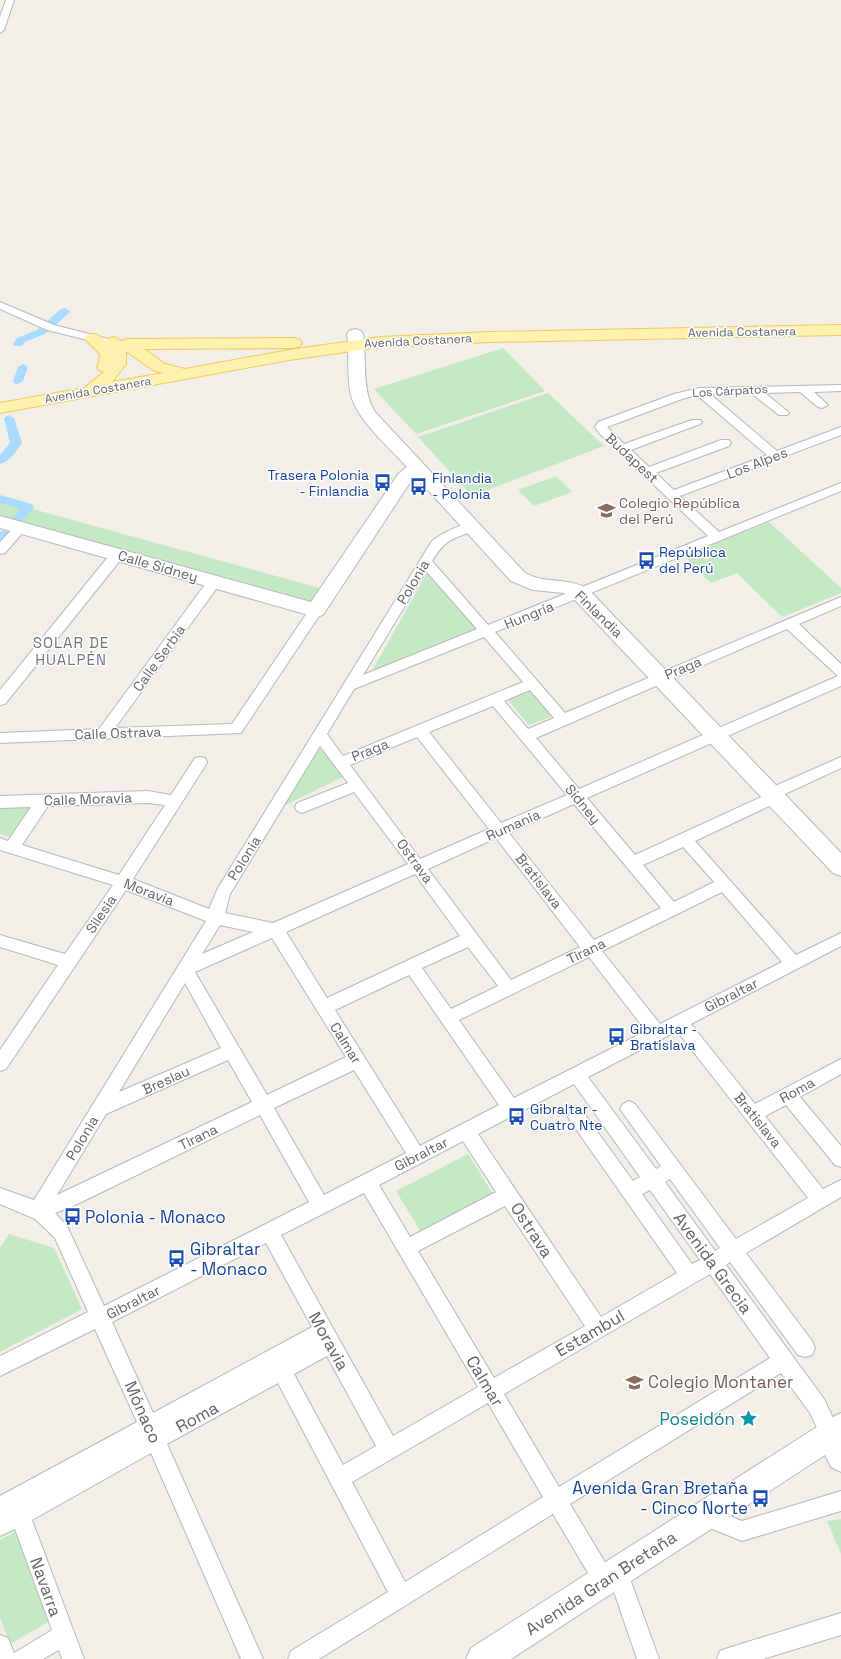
<svg xmlns="http://www.w3.org/2000/svg" width="841" height="1659" font-family="'Space Grotesk',sans-serif">
	<rect width="100%" height="100%" fill="#f1efe8"/>
	<g fill="#c5e8c5">
		<polygon points="503,348 545,391 416,434 374,389"/>
		<polygon points="548,393 604,446 472,496 418,437"/>
		<polygon points="556,476 572,492 534,506 518,490"/>
		<polygon points="0,500 323,589 314,600 306,602 0,515"/>
		<polygon points="769,522 841,588 841,593 782,617 737,573 711,583 683,555"/>
		<polygon points="428,571 478,630 371,673"/>
		<polygon points="529,689 553,716 529,725 507,699"/>
		<polygon points="325,735 353,772 281,807"/>
		<polygon points="35,807 13,838 0,834 0,808"/>
		<polygon points="468,1154 493,1194 421,1232 396,1191"/>
		<polygon points="9,1234 54,1248 82,1309 0,1352 0,1248"/>
		<polygon points="841,1519 841,1554 827,1521"/>
		<polygon points="16,1531 50,1621 10,1644 0,1617 0,1540"/>
	</g>
	<g fill="none" stroke-linecap="round" stroke-linejoin="round">
		<g fill="#aadaff" fill-rule="evenodd">
			<polygon points="65,308 70,311 69,313 45,334 25,342 22,346 14,346 13,344 17,338 37,330 61,309"/>
			<polygon points="23,364 28,367 23,381 18,384 14,383 13,381 18,367"/>
			<path d="M 9,415 L 14,418 L 22,443 C 16,451 10,462 0,464 L 0,455 L 10,443 L 4,418 Z"/>
			<polygon points="0,495 32,504 34,507 21,523 13,523 11,520 20,509 0,503"/>
			<polygon points="5,530 11,534 4,542 0,543 0,532"/>
		</g>
		<defs>
			<g id="street">
				<polygon points="6,0 14,0 4,30 0,33 0,17"/>
				<polygon points="0,302 54,325 108,339 110,341 104,344 47,330 0,309"/>
				<path d="M 841,385 L 841,391 L 814,392 L 828,405 L 822,408 L 818,407 L 800,392 L 765,393 L 787,411 L 789,413 L 787,415 L 779,415 L 751,393 L 710,394 L 777,451 L 841,427 L 841,435 L 680,496 L 719,532 L 841,483 L 841,491 L 495,632 L 565,713 L 841,597 L 841,606 L 799,624 L 841,664 L 841,686 L 587,798 L 635,855 L 770,793 L 775,786 L 841,757 L 841,768 L 785,794 L 780,801 L 695,841 L 796,955 L 841,933 L 841,946 L 691,1024 L 755,1104 L 841,1059 L 841,1074 L 800,1097 L 841,1146 L 841,1167 L 835,1165 L 786,1105 L 765,1116 L 823,1189 L 841,1180 L 841,1197 L 746,1253 L 812,1341 L 815,1348 L 812,1355 L 805,1357 L 798,1355 L 730,1262 L 726,1265 L 824,1399 L 841,1435 L 838,1442 L 831,1445 L 824,1442 L 810,1413 L 781,1373 L 570,1504 L 609,1569 L 611,1565 L 618,1561 L 625,1565 L 659,1659 L 637,1659 L 612,1586 L 604,1592 L 597,1588 L 553,1514 L 319,1659 L 288,1659 L 291,1651 L 388,1592 L 278,1383 L 167,1444 L 263,1659 L 241,1659 L 151,1453 L 32,1520 L 84,1659 L 62,1659 L 59,1650 L 43,1659 L 0,1659 L 0,1635 L 8,1638 L 14,1653 L 52,1630 L 15,1529 L 0,1536 L 0,1496 L 137,1422 L 95,1329 L 0,1376 L 0,1356 L 88,1312 L 55,1238 L 35,1219 L 0,1204 L 0,1188 L 34,1200 L 206,921 L 126,890 L 6,1069 L 0,1071 L 0,1050 L 58,965 L 0,947 L 0,935 L 65,954 L 113,885 L 0,850 L 0,838 L 8,841 L 31,807 L 0,808 L 0,796 L 148,791 L 171,795 L 195,758 L 200,757 L 205,758 L 207,762 L 205,766 L 133,879 L 209,909 L 218,888 L 432,541 C 441,534 465,521 476,524 L 478,527 L 476,530 C 453,539 446,538 432,561 L 488,625 L 708,536 L 599,433 L 595,427 L 598,422 L 674,394 L 699,388 ZM 697,395 L 767,455 L 674,490 L 656,473 L 729,446 L 731,443 L 729,440 L 721,440 L 649,467 L 631,450 L 700,424 L 702,422 L 700,420 L 692,420 L 624,444 L 607,427 L 682,399 ZM 426,571 L 477,629 L 363,675 ZM 787,629 L 838,676 L 579,789 L 536,738 ZM 484,637 L 523,682 L 343,756 L 327,734 L 354,689 ZM 530,690 L 554,718 L 528,729 L 504,701 ZM 493,706 L 567,795 L 501,823 L 429,732 ZM 417,737 L 489,829 L 420,859 L 350,765 ZM 320,746 L 348,783 L 297,803 L 295,807 L 297,811 L 302,813 L 307,811 L 354,792 L 408,864 L 273,923 L 225,913 L 230,894 ZM 148,803 L 165,805 L 119,875 L 22,845 L 48,806 ZM 574,804 L 661,908 L 594,940 L 509,833 ZM 496,838 L 580,947 L 511,980 L 428,869 ZM 683,847 L 714,882 L 674,902 L 643,865 ZM 415,874 L 460,936 L 327,998 L 286,932 ZM 722,892 L 782,962 L 660,1024 L 602,951 ZM 220,925 L 253,932 L 202,954 ZM 272,938 L 346,1057 L 267,1095 L 195,972 ZM 468,947 L 498,986 L 451,1009 L 422,968 ZM 589,957 L 646,1031 L 514,1098 L 459,1020 ZM 409,975 L 499,1105 L 420,1146 L 335,1010 ZM 185,983 L 221,1048 L 119,1092 ZM 677,1031 L 808,1198 L 736,1239 L 635,1104 L 629,1101 L 623,1104 L 620,1109 L 661,1166 L 656,1169 L 588,1077 ZM 228,1060 L 252,1102 L 57,1195 L 106,1114 ZM 354,1070 L 406,1153 L 324,1195 L 274,1108 ZM 574,1084 L 640,1177 L 633,1181 L 583,1112 L 577,1109 L 571,1112 L 568,1117 L 571,1122 L 677,1273 L 601,1317 L 478,1134 ZM 260,1115 L 309,1202 L 104,1306 L 67,1226 L 55,1213 L 71,1207 ZM 463,1141 L 496,1192 L 410,1237 L 379,1185 ZM 670,1179 L 720,1248 L 715,1251 L 665,1182 ZM 650,1190 L 700,1260 L 692,1264 L 642,1194 ZM 364,1193 L 478,1387 L 393,1436 L 281,1235 ZM 505,1206 L 585,1326 L 494,1378 L 418,1251 ZM 266,1243 L 312,1327 L 153,1413 L 112,1322 ZM 710,1274 L 770,1358 L 559,1487 L 504,1394 ZM 327,1356 L 376,1446 L 343,1465 L 294,1374 ZM 488,1403 L 543,1497 L 405,1582 L 352,1482 Z"/>
				<polygon points="20,524 24,525 26,528 24,531 5,553 0,554 0,542 16,525"/>
				<polygon points="117,551 122,552 123,555 122,558 5,704 0,705 0,690 112,552"/>
				<polygon points="214,578 219,579 220,582 219,585 115,728 232,724 311,607 321,607 323,610 241,733 0,743 0,733 99,729 209,579"/>
				<polygon points="841,1491 841,1511 742,1541 698,1523 695,1516 698,1509 705,1506 742,1521"/>
				<polygon points="841,1613 841,1635 763,1659 717,1659 720,1651 728,1648"/>
			</g>
			<g id="secondary">
				<path d="M 355,329 L 361,331 L 363,334 C 367,360 361,389 375,412 L 525,573 C 544,584 568,577 588,589 L 841,853 L 841,876 L 833,873 L 574,599 L 564,593 L 533,590 L 511,581 L 416,477 L 411,481 L 323,615 L 316,617 L 0,528 L 0,516 L 311,602 L 399,473 L 407,467 C 390,448 357,420 351,395 C 346,375 350,354 347,334 L 349,331 Z"/>
				<polygon points="841,1413 841,1472 831,1467 825,1455 511,1659 466,1659 471,1648 831,1418"/>
			</g>
			<path id="primary" d="M 841,325 L 841,335 L 490,342 L 380,347 L 289,360 L 0,413 L 0,403 L 84,388 L 104,372 L 99,370 L 97,367 L 99,363 L 100,354 L 84,338 L 86,335 C 95,332 100,336 106,341 L 108,339 L 114,337 L 121,341 L 127,339 L 294,338 L 300,340 L 302,343 L 300,346 L 294,348 L 144,349 L 165,364 L 185,369 L 289,350 L 380,337 L 490,332 ZM 126,351 L 153,370 L 163,373 L 112,382 L 126,364 Z"/>
		</defs>
		<use href="#street" stroke="#b5b8bc" stroke-width="2"/>
		<use href="#secondary" stroke="#b6babf" stroke-width="2"/>
		<use href="#primary" stroke="#f2c960" stroke-width="2"/>
		<use href="#street" fill="#fff" fill-rule="evenodd"/>
		<use href="#secondary" fill="#fff" fill-rule="evenodd"/>
		<use href="#primary" fill="#fff2af" fill-rule="evenodd"/>
	</g>
	<defs>
		<symbol id="bus-bare" viewBox="-9 -9 18 18"><path d="M-5-6H5V4H4V6H2V4H-2V6H-4V4H-5ZM-3.5-4V0h7V-4ZM-3.5 1.2v1.5H-2V1.2ZM2 1.2v1.5H3.5V1.2Z" fill="#1a4fb4" stroke="#fff" stroke-width="2.5" paint-order="stroke"/></symbol>
		<symbol id="school-bare" viewBox="-9 -9 18 18"><path d="M0-5L7-2L0 1L-7-2ZM-4 1L0 2.5L4 1V4Q0 6-4 4Z" fill="#8d6e63" stroke="#fff" stroke-width="2.5" paint-order="stroke"/></symbol>
		<symbol id="sight-bare" viewBox="-9 -9 18 18"><path d="M0-6L1.8-2.2L6-1.7L2.9 1.2L3.7 5.4L0 3.3L-3.7 5.4L-2.9 1.2L-6-1.7L-1.8-2.2Z" fill="#0f9aa8" stroke="#fff" stroke-width="2.5" paint-order="stroke"/></symbol>
	</defs>
	<g fill-rule="evenodd">
		<use href="#bus-bare" x="370" y="470" width="25" height="25"/>
		<use href="#bus-bare" x="406" y="474" width="25" height="25"/>
		<use href="#school-bare" x="594" y="498" width="25" height="25"/>
		<use href="#bus-bare" x="634" y="548" width="25" height="25"/>
		<use href="#bus-bare" x="604" y="1024" width="25" height="25"/>
		<use href="#bus-bare" x="504" y="1104" width="25" height="25"/>
		<use href="#bus-bare" x="60" y="1204" width="25" height="25"/>
		<use href="#bus-bare" x="164" y="1246" width="25" height="25"/>
		<use href="#school-bare" x="622" y="1370" width="25" height="25"/>
		<use href="#sight-bare" x="736" y="1406" width="25" height="25"/>
		<use href="#bus-bare" x="748" y="1486" width="25" height="25"/>
	</g>
	<g text-anchor="middle" dominant-baseline="central" stroke-width="3" stroke-linejoin="round" paint-order="stroke">
		<g font-size="12" fill="#5f6368" stroke="#fff">
			<text transform="translate(742 332) rotate(-1)">Avenida Costanera</text>
			<text transform="translate(418 341) rotate(-3)">Avenida Costanera</text>
			<text transform="translate(98 390) rotate(-10)">Avenida Costanera</text>
			<text transform="translate(730 391) rotate(-3)">Los Cárpatos</text>
		</g>
		<g font-size="14" fill="#5f6368" stroke="#fff">
			<text transform="translate(632 458) rotate(43)">Budapest</text>
			<text transform="translate(757 463) rotate(-21)">Los Alpes</text>
			<text transform="translate(158 566) rotate(16)">Calle Sídney</text>
			<text transform="translate(413 582) rotate(-59)">Polonia</text>
			<text transform="translate(599 614) rotate(44)">Finlandia</text>
			<text transform="translate(529 615) rotate(-22)">Hungría</text>
			<text transform="translate(159 658) rotate(-54)">Calle Serbia</text>
			<text transform="translate(683 668) rotate(-23)">Praga</text>
			<text transform="translate(118 733) rotate(-2)">Calle Ostrava</text>
			<text transform="translate(370 750) rotate(-22)">Praga</text>
			<text transform="translate(88 799) rotate(-2)">Calle Moravia</text>
			<text transform="translate(583 804) rotate(50)">Sídney</text>
			<text transform="translate(513 825) rotate(-24)">Rumania</text>
			<text transform="translate(244 858) rotate(-58)">Polonia</text>
			<text transform="translate(415 861) rotate(54)">Ostrava</text>
			<text transform="translate(539 881) rotate(52)">Bratislava</text>
			<text transform="translate(149 892) rotate(21)">Moravia</text>
			<text transform="translate(101 914) rotate(-56)">Silesia</text>
			<text transform="translate(586 951) rotate(-26)">Tirana</text>
			<text transform="translate(731 995) rotate(-27)">Gibraltar</text>
			<text transform="translate(346 1043) rotate(58)">Calmar</text>
			<text transform="translate(166 1080) rotate(-24)">Breslau</text>
			<text transform="translate(797 1090) rotate(-29)">Roma</text>
			<text transform="translate(758 1120) rotate(51)">Bratislava</text>
			<text transform="translate(198 1137) rotate(-26)">Tirana</text>
			<text transform="translate(82 1138) rotate(-59)">Polonia</text>
			<text transform="translate(421 1154) rotate(-27)">Gibraltar</text>
			<text transform="translate(133 1302) rotate(-27)">Gibraltar</text>
		</g>
		<g font-size="14" fill="#164399" stroke="#fff" text-anchor="start">
			<text x="369" y="475" text-anchor="end">Trasera Polonia<tspan x="369" dy="16">- Finlandia</tspan></text>
			<text x="432" y="478">Finlandia<tspan x="432" dy="16">- Polonia</tspan></text>
			<text x="659" y="552">República<tspan x="659" dy="16">del Perú</tspan></text>
			<text x="630" y="1029">Gibraltar -<tspan x="630" dy="16">Bratislava</tspan></text>
			<text x="530" y="1109">Gibraltar -<tspan x="530" dy="16">Cuatro Nte</tspan></text>
		</g>
		<g font-size="14" fill="#785e54" stroke="#fff" text-anchor="start">
			<text x="619" y="503">Colegio República<tspan x="619" dy="16">del Perú</tspan></text>
		</g>
		<g font-size="15" letter-spacing="1" fill="#70757a" stroke="#fff">
			<text x="71" y="642">SOLAR DE<tspan x="71" dy="17">HUALPÉN</tspan></text>
		</g>
		<g font-size="17" fill="#164399" stroke="#fff" text-anchor="start">
			<text x="85" y="1217">Polonia - Monaco</text>
			<text x="190" y="1249">Gibraltar<tspan x="190" dy="20">- Monaco</tspan></text>
			<text x="748" y="1488" text-anchor="end">Avenida Gran Bretaña<tspan x="748" dy="20">- Cinco Norte</tspan></text>
		</g>
		<g font-size="17" fill="#5f6368" stroke="#fff">
			<text transform="translate(532 1230) rotate(57)">Ostrava</text>
			<text transform="translate(713 1263) rotate(54)">Avenida Grecia</text>
			<text transform="translate(590 1333) rotate(-30)">Estambul</text>
			<text transform="translate(329 1341) rotate(61)">Moravia</text>
			<text transform="translate(485 1381) rotate(59)">Calmar</text>
			<text transform="translate(143 1412) rotate(66)">Mónaco</text>
			<text transform="translate(197 1417) rotate(-29)">Roma</text>
			<text transform="translate(601 1583) rotate(-33)">Avenida Gran Bretaña</text>
			<text transform="translate(46 1587) rotate(70)">Navarra</text>
		</g>
		<g font-size="17" fill="#785e54" stroke="#fff" text-anchor="start">
			<text x="648" y="1382">Colegio Montaner</text>
		</g>
		<g font-size="17" fill="#0d838f" stroke="#fff" text-anchor="end">
			<text x="735" y="1419">Poseidón</text>
		</g>
	</g>
</svg>
